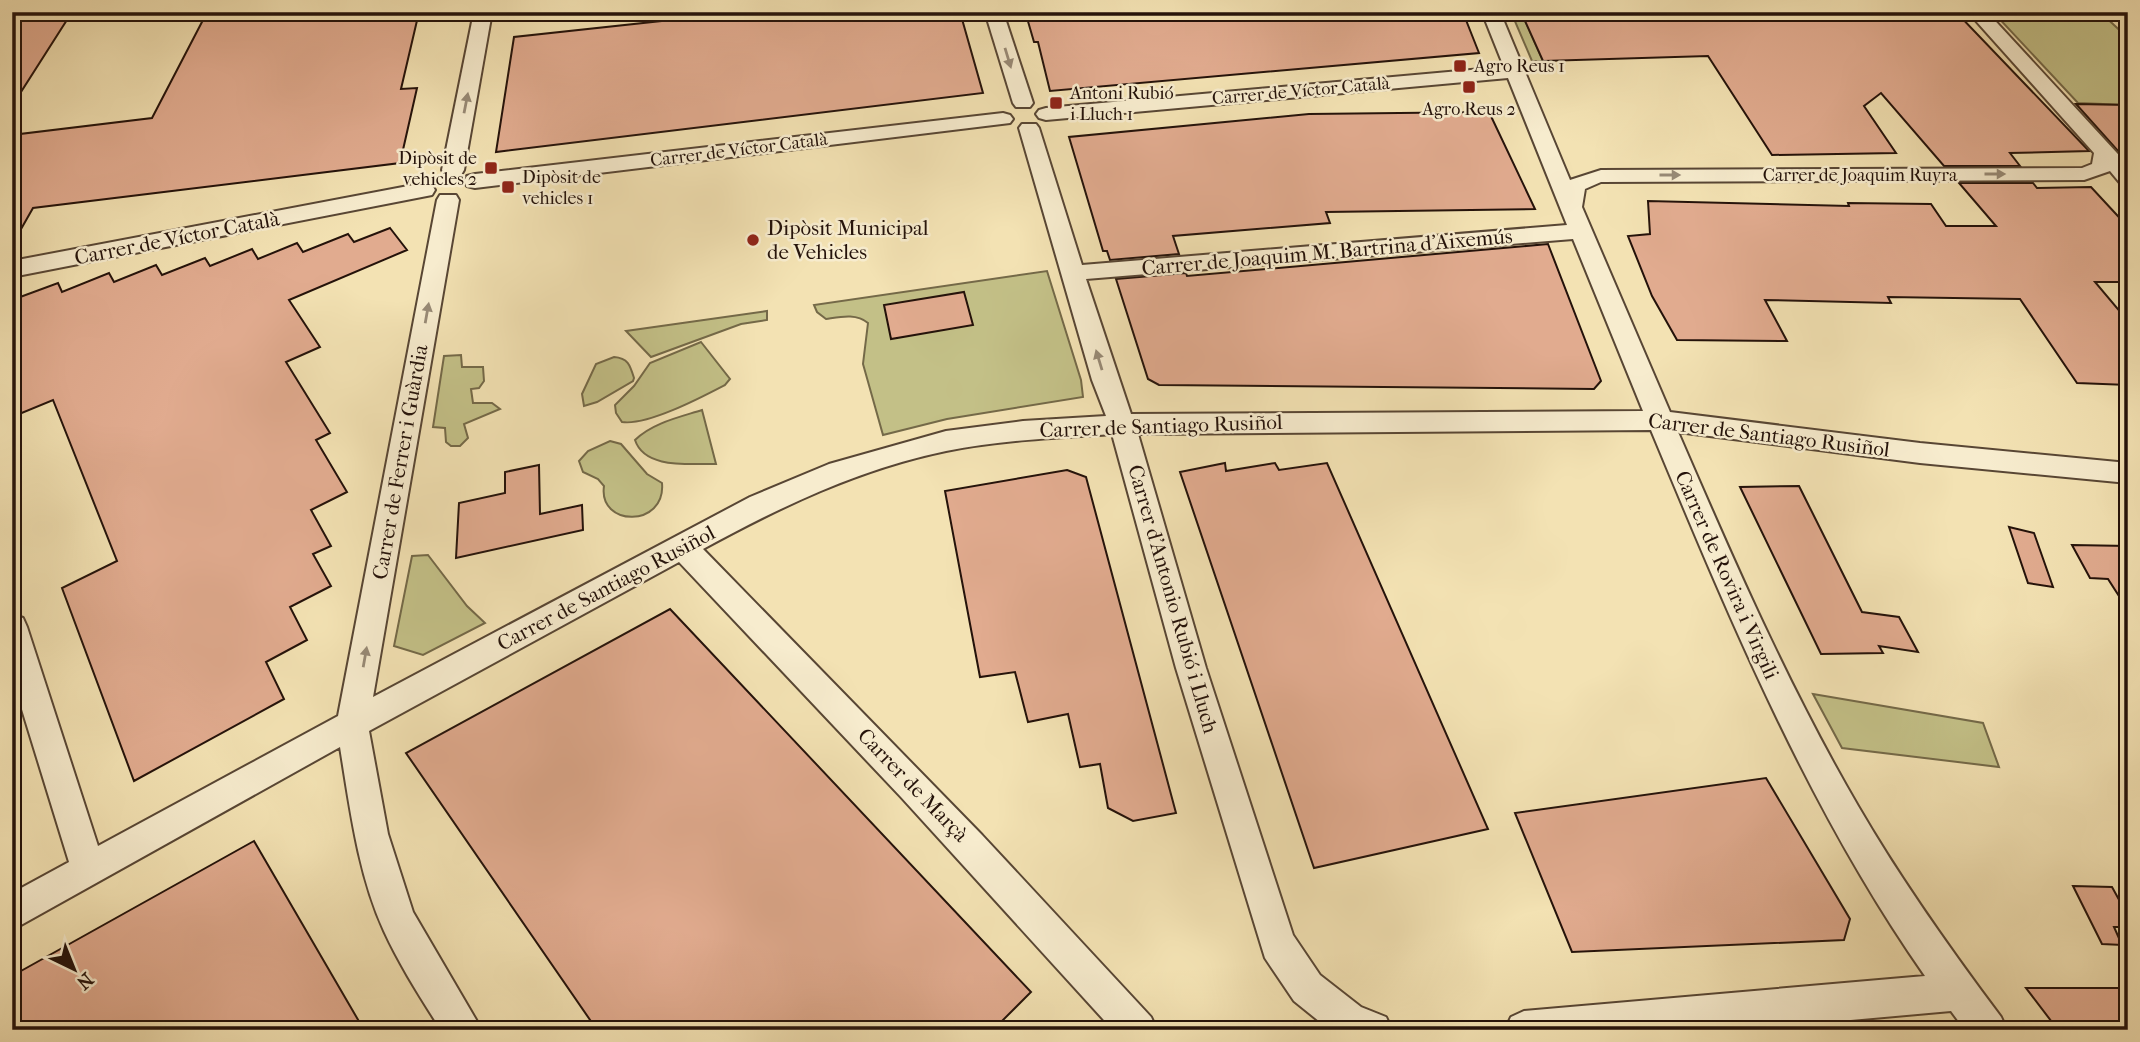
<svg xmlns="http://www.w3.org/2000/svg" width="2140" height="1042" font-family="'IM FELL French Canon',serif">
	<rect width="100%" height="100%" fill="#f3e2b3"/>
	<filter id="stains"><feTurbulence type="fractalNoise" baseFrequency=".00286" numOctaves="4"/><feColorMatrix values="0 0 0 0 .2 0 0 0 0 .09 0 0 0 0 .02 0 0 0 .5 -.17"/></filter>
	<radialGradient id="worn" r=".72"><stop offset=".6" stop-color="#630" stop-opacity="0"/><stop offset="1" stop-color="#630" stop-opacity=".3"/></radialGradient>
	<g fill="#c3c087" stroke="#746948" stroke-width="2">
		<polygon points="1511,12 1521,12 1543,61 1532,61"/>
		<polygon points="1993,12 2100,12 2128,38 2128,105 2078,103"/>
		<path d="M 1047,271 L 1081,380 L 1083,397 L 947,419 L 883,435 L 863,364 L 868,323 C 856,313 840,317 826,319 L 817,312 L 814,305 Z"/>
		<polygon points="767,311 767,320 741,324 651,357 626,331"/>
		<path d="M 701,342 L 730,379 L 725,385 C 702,397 647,426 622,422 L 616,413 L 615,405 L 634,386 L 650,363 Z"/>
		<polygon points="461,355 462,367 483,367 484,381 479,388 471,389 473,403 492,403 500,409 464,424 468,438 460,446 451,446 446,442 445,428 433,427 444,356"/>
		<path d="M 614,357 C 628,358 630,365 634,378 L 633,381 L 597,402 L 584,406 L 582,394 L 596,364 Z"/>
		<path d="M 702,410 L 716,464 C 691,463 645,470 635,440 C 652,423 680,417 702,410 Z"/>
		<path d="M 610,441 L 621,444 L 647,474 L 662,483 C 666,528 598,527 604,486 L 598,479 L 583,472 L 579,461 L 588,451 Z"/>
		<polygon points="428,555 467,606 485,623 423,655 394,646 412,556"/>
		<polygon points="1813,694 1983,723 1999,767 1842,748"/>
	</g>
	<g fill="#e1ab8f" stroke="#24120a" stroke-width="2">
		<polygon points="12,12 72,12 12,106"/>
		<polygon points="279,12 419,12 401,89 417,88 400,163 33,208 12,245 12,135 152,118 203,20"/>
		<polygon points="745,12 960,12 983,93 496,152 514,37"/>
		<polygon points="1093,12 1465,12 1466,20 1479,53 1050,91 1038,42 1034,42 1027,18"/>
		<polygon points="1521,12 1956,12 2089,151 2010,153 2020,166 1944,166 1881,93 1864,106 1896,153 1772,155 1708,56 1543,61"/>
		<polygon points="2076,104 2128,105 2128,151 2118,151"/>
		<polygon points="1489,112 1535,209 1326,212 1330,223 1173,236 1179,254 1110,260 1107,251 1103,251 1069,137 1309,114"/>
		<polygon points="1959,183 2033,183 2037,188 2091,187 2128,227 2128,282 2095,282 2128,321 2128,385 2077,383 2020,299 1888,297 1891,303 1765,300 1787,341 1677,340 1652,296 1628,236 1650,234 1648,201 1849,206 1848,203 1931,204 1946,226 1996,226"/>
		<polygon points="390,228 407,250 289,300 320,347 286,362 330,433 316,440 347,492 311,510 331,546 313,554 331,586 290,607 307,640 266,662 284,699 134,781 62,588 117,561 53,400 12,417 12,300 58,283 62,292 109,273 114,282 156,265 162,275 205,258 210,266 252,249 258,259 297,243 303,252 348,234 354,242"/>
		<polygon points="1548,244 1601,381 1594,389 1159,385 1148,379 1116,279 1186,273 1187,276"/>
		<polygon points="964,292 973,325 891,339 884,305"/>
		<polygon points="1225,463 1226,471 1275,463 1279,470 1327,463 1488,829 1314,868 1180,472"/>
		<polygon points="539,465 540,514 582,505 583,530 456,558 459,503 505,493 505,472"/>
		<polygon points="1067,470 1086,477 1176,813 1133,821 1108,808 1100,764 1080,767 1068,714 1028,722 1015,672 980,677 945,491"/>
		<polygon points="1799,486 1862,612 1899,617 1918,652 1879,646 1883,653 1821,654 1740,487"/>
		<polygon points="2009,527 2034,533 2053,587 2028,583"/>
		<polygon points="2072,545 2128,546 2128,610 2108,579 2090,578"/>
		<polygon points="670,609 1031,992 993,1030 597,1030 406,753"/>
		<polygon points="1766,778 1850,919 1844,940 1572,952 1515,813"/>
		<polygon points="254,841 364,1030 12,1030 12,976"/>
		<polygon points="2073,886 2112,887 2128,916 2128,927 2114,927 2122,945 2102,944"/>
		<polygon points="2026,988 2128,988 2128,1030 2058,1030"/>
	</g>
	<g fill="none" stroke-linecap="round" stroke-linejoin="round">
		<defs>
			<g id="minor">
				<polygon points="474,12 492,12 464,170 461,175 445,175 442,170"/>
				<polygon points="985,12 1003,12 1033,103 1030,107 1016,107 1013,103"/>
				<path d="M 1482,12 L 1500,12 L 1570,180 L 1601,170 L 2082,168 L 2092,164 L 2094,153 L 1968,12 L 1987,12 L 2128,165 L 2128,184 L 2120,183 L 2110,171 L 2084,180 L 1601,182 L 1585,189 L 1582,207 L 1670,412 L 1920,443 L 2128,463 L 2128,483 L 1920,463 L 1678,432 C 1733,559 1788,686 1858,806 C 1901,880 1950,949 2001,1017 L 2007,1030 L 1965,1030 L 1951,1011 L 1740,1030 L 1505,1030 L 1511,1017 L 1524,1011 L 1925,976 C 1808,809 1729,617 1651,430 L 1138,434 L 1206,668 L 1293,935 L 1320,975 L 1361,1007 L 1386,1017 L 1392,1030 L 1330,1030 L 1294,1001 L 1265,958 L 1176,668 L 1112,434 C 1057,438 1000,440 946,451 C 859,469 780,507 703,549 L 982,835 L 1151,1017 L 1157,1030 L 1113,1030 L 901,797 L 679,562 L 369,731 L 388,834 L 413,912 L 482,1030 L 441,1030 C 421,998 400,966 384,931 C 358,874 350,808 340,747 L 12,930 L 12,893 L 69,862 L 12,677 L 12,614 L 23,618 L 27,627 L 98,846 L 338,716 L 437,200 L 440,195 L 456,195 L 459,200 L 373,697 L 750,497 L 829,464 L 946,431 L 1023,421 L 1106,416 L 1092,380 L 1019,128 L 1022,124 L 1036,124 L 1039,128 L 1082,265 L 1567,225 L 1508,78 L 1046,120 L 1039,118 L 1036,114 L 1039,110 L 1046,108 L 1504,67 ZM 1573,239 L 1643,411 L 1131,414 L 1086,279 Z"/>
				<polygon points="1003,113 1010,115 1013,119 1010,123 475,188 467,186 464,181 467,176 475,174"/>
				<polygon points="424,183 432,185 435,190 432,195 12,277 12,261"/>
			</g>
		</defs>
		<use href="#minor" stroke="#584634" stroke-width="4"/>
		<use href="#minor" fill="#f7ecce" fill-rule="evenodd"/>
	</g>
	<defs><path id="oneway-solid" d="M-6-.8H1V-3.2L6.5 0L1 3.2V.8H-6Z" transform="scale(1.75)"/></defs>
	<g fill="#988a76">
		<use href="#oneway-solid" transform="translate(1008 58) rotate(73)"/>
		<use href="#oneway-solid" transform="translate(466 103) rotate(-79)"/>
		<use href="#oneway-solid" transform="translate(1995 174)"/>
		<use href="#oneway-solid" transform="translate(1670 175)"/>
		<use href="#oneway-solid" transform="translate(427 313) rotate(-80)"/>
		<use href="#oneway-solid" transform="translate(1099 360) rotate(-107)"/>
		<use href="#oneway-solid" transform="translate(365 657) rotate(-80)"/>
	</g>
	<g fill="#8f2418" stroke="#f7ecce" stroke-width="2.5">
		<rect x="1453" y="59" width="14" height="14" rx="3.5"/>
		<rect x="1462" y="80" width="14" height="14" rx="3.5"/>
		<rect x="1049" y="96" width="14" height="14" rx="3.5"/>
		<rect x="484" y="161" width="14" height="14" rx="3.5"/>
		<rect x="501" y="180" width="14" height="14" rx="3.5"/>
		<circle cx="753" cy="240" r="7"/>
	</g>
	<g text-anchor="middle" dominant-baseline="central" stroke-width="5" stroke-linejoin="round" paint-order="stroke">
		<g font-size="18" fill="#24120a" stroke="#f7ecce" text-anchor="start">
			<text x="1474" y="66">Agro Reus 1</text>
			<text x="1070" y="93">Antoni Rubió<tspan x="1070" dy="21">i Lluch 1</tspan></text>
			<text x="1469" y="109" text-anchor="middle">Agro Reus 2</text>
			<text x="477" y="158" text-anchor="end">Dipòsit de<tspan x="477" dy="21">vehicles 2</tspan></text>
			<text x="522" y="177">Dipòsit de<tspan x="522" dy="21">vehicles 1</tspan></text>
		</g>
		<g font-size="18" fill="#24120a" stroke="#f7ecce">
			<text transform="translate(1301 91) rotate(-5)">Carrer de Víctor Català</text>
			<text transform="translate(739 150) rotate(-7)">Carrer de Víctor Català</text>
			<text x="1860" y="175">Carrer de Joaquim Ruyra</text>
		</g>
		<g font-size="21" fill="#24120a" stroke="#f7ecce" text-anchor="start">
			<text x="767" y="228">Dipòsit Municipal<tspan x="767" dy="24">de Vehicles</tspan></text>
		</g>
		<g font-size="21" fill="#24120a" stroke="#f7ecce">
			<text transform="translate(177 238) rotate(-11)">Carrer de Víctor Català</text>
			<text transform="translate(1327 252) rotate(-5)">Carrer de Joaquim M. Bartrina d'Aixemús</text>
			<text transform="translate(1161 426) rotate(-2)">Carrer de Santiago Rusiñol</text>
			<text transform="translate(1769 435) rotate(7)">Carrer de Santiago Rusiñol</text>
			<text transform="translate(400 462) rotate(-80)">Carrer de Ferrer i Guàrdia</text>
			<text transform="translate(1727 575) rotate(66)">Carrer de Rovira i Virgili</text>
			<text transform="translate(606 588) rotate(-28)">Carrer de Santiago Rusiñol</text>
			<text transform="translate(1173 599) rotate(74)">Carrer d'Antonio Rubió i Lluch</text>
			<text transform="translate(913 785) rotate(46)">Carrer de Marçà</text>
		</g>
	</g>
	<rect width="2140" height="1042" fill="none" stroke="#f3e2b3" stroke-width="42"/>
	<rect x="14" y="14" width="2112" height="1014" fill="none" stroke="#24120a" stroke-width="3.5"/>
	<rect x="21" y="21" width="2098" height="1000" fill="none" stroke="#24120a" stroke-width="2"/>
	<g transform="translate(74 969) rotate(137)" stroke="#f7ecce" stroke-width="5" paint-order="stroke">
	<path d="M0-5L12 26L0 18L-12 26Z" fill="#24120a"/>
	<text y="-10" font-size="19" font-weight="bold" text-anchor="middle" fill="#24120a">N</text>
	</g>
	<rect width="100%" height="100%" filter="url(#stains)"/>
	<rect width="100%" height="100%" fill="url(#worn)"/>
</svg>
